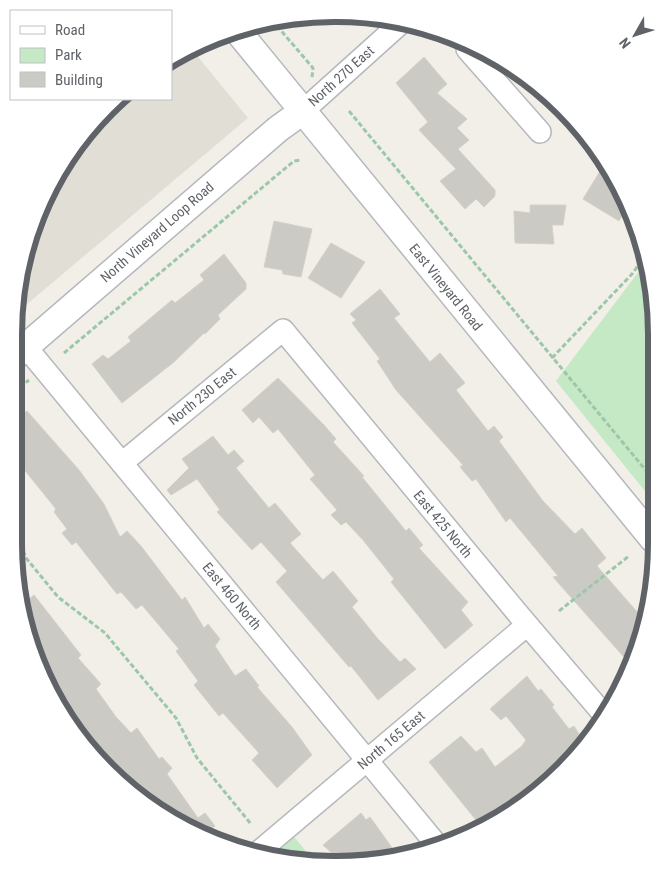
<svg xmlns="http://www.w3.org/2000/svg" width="670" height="878" font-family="'Roboto Condensed',sans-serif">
	<rect width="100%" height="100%" fill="#f1efe8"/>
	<polygon fill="#e1ded6" points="194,52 248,118 14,315 25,252 80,140 124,99 171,99 171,62"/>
	<g fill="#c5e8c5">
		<polygon points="646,262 654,293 653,501 556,381"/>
		<polygon points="294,837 314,861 274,856"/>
	</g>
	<g fill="#cccac5" stroke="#d6d1c6">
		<polygon points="424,57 447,84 437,93 467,119 457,128 469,140 458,149 495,190 495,196 484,207 476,199 465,209 440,181 456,169 419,130 428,122 396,83"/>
		<polygon points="605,163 627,207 619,221 583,199"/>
		<polygon points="530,205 566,205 563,225 552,225 554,244 515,243 514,211 530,213"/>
		<polygon points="274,221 312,229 301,277 283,274 282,270 264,267"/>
		<polygon points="331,243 365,262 341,298 308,278"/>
		<polygon points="224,254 246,283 246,289 218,315 220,319 205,334 204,333 174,362 122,403 92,364 103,355 108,359 131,341 128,337 172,300 175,303 204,280 200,275"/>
		<polygon points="380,289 400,314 394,318 430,362 440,353 465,383 456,390 488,431 494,426 503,437 499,441 543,501 575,534 582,528 606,558 597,566 645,621 639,647 630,664 553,577 558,576 510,518 506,522 476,479 472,481 460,467 463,465 396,390 377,361 380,359 352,323 356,320 350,314"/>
		<polygon points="278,378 324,425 336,439 333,442 364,476 362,477 406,531 409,528 423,545 419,548 468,602 461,610 473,625 445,649 391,582 394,579 363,540 346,522 341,525 331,515 337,510 310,479 315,475 278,429 273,433 259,417 253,423 242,410"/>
		<polygon points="27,411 79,470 104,504 120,537 127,531 141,546 182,600 185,597 204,628 208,624 220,639 215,646 235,676 246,669 259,686 257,687 292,727 312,755 277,788 252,760 259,753 223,713 219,716 194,685 198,681 176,651 179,649 142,605 136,609 121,592 117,594 76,542 72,545 62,533 67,529 54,512 56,509 14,457 14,421"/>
		<polygon points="213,436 228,455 234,450 244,461 236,468 269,508 275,503 301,534 290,543 323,580 333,571 358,601 352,607 378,639 400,662 405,658 416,669 378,700 351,666 349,667 276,582 287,571 261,542 252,550 217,512 220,510 197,479 171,495 167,490 189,468 182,459"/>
		<polygon points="34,595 81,655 78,658 101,684 96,689 116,717 131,733 137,728 159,759 162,757 172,768 167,774 198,818 205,813 215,826 208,832 211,836 175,821 108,770 57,704 25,626 22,605"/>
		<polygon points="527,676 538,691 541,689 554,705 552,707 569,729 574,726 583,740 546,775 490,821 480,825 429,762 461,736 476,752 482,748 495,767 522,746 526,740 506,716 501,720 490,709"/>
		<polygon points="361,813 366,820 370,817 398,856 347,863 339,853 335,856 323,845"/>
	</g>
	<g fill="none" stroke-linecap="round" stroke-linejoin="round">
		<defs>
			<polyline id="service" points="14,332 26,347"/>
			<g id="minor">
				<polyline points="467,49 540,132"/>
				<polyline points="303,111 402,22"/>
				<polyline points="26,347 437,845"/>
				<polyline points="122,463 283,330 519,615 605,716"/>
				<polyline points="256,854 527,625"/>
			</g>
			<g id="tertiary">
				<polyline points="240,34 653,539"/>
				<polyline points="14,357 278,129 303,111"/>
			</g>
		</defs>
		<use href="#service" stroke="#b5b8bc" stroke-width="14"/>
		<use href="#minor" stroke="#b5b8bc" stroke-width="24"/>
		<use href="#tertiary" stroke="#b5b8bc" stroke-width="29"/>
		<g stroke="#9cc7a9" stroke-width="3" stroke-dasharray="5 2.5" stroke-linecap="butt">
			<polyline points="272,20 313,68 312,77"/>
			<polyline points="349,111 653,479"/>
			<polyline points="64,353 294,161 301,160"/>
			<polyline points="552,358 632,274 645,256"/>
			<polyline points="14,392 29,380"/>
			<polyline points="14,530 26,558 58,597 105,633 176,718 197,758 251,824"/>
			<polyline points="559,611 629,556"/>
		</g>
		<use href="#service" stroke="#fff" stroke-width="11"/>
		<use href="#minor" stroke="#fff" stroke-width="21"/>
		<use href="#tertiary" stroke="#fff" stroke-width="26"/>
	</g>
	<g text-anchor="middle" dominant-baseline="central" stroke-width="4" stroke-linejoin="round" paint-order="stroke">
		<g font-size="14" fill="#5f6368" stroke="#fff">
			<text transform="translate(341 76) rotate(-42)">North 270 East</text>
			<text transform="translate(157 232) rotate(-41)">North Vineyard Loop Road</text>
			<text transform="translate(446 287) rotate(51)">East Vineyard Road</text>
			<text transform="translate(202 396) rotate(-39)">North 230 East</text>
			<text transform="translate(443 524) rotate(50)">East 425 North</text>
			<text transform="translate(232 596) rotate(50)">East 460 North</text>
			<text transform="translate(391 740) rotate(-40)">North 165 East</text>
		</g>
	</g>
	<path d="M0 0H670V878H0ZM334 22H336A312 312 0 0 1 648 334V544A312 312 0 0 1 336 856H334A312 312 0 0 1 22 544V334A312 312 0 0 1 334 22Z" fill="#fff" fill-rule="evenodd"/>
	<path fill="none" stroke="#5f6368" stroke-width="6" d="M334 22H336A312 312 0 0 1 648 334V544A312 312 0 0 1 336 856H334A312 312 0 0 1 22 544V334A312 312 0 0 1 334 22Z"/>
	<rect x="10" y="10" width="162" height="90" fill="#ffffff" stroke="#bfc1c3"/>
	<rect x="20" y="26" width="25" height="8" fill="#ffffff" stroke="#bfc1c3"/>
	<text x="55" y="35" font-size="15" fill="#5f6368">Road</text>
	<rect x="20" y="48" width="25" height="15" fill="#c5e8c5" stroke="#bfc1c3"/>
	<text x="55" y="60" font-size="15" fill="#5f6368">Park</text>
	<rect x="20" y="72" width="25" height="15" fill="#cccac5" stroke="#bfc1c3"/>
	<text x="55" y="85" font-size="15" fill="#5f6368">Building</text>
	<g transform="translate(635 35) rotate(231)" stroke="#ffffff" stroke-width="4" paint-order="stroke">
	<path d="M0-4L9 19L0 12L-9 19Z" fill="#5f6368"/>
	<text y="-8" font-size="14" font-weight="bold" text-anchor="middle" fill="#5f6368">N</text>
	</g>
</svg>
